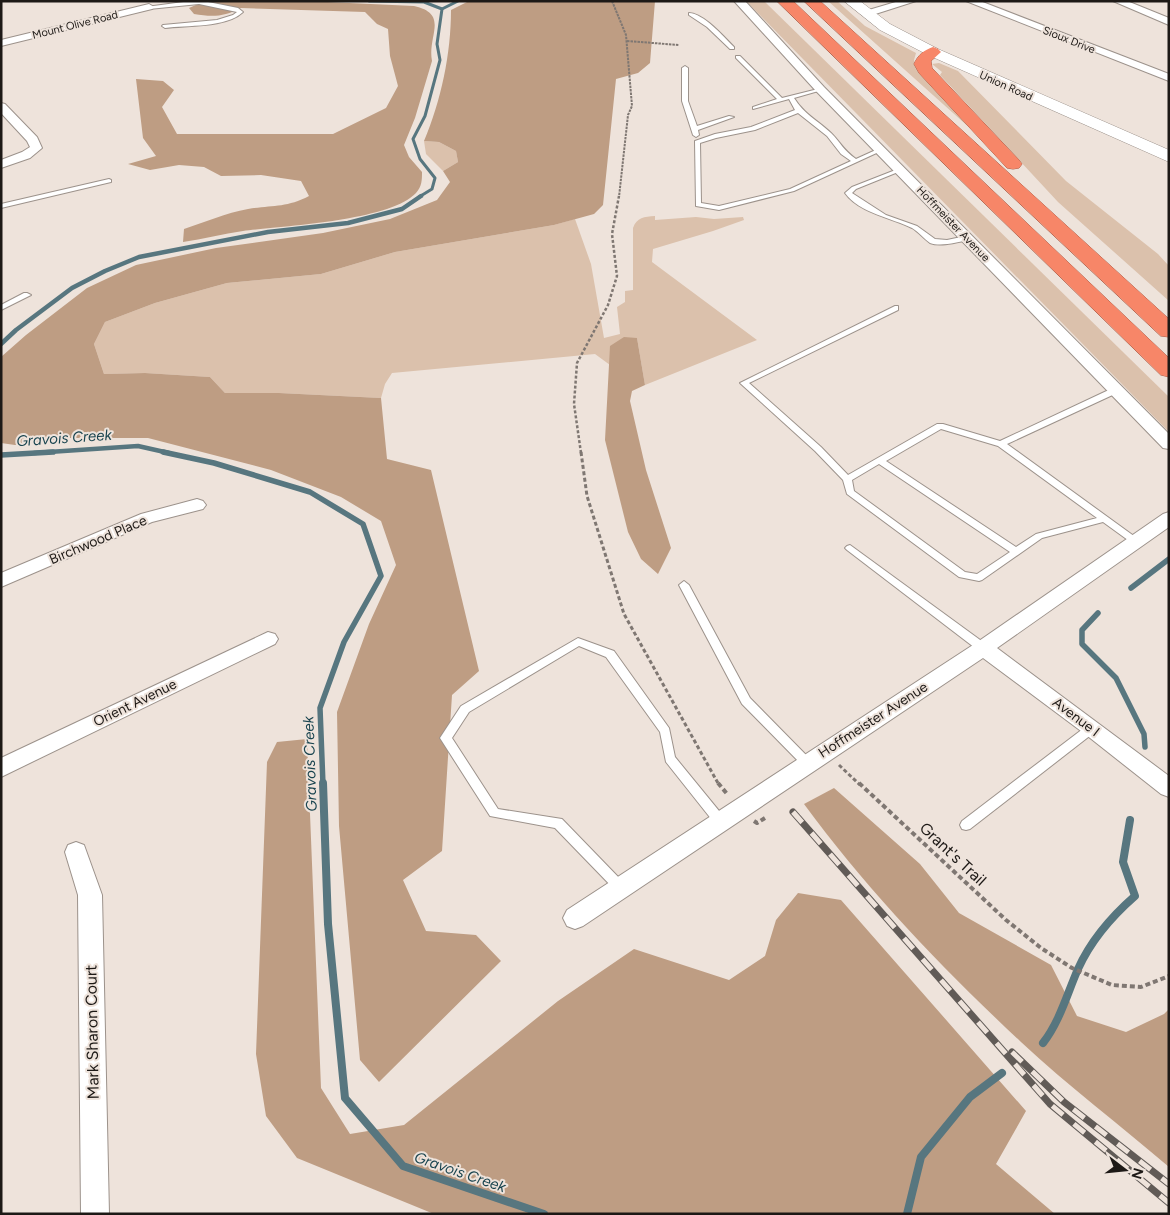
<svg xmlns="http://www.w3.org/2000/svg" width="1170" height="1215" font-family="Figtree,sans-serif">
	<rect width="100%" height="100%" fill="#eee3db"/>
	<g fill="#dbc1ac">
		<polygon points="746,1 764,1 1169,397 1169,432"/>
		<polygon points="828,1 837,1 865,26 916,53 914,60 915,66 972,130"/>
		<polygon points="939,63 958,71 1066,181 1158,254 1169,266 1169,301 1058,202 940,75 942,72 932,64"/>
		<polygon points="424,141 439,142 456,151 458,162 443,171 426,154"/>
		<path d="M 655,216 L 655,220 L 696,217 L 714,219 L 743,217 L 744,220 L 713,231 L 653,249 L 652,262 L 757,340 L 645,385 L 637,338 L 611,346 L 610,365 L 595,354 L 392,373 L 385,384 L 381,398 L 279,393 L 225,393 L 210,377 L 145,373 L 104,374 L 94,344 L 105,322 L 155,303 L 227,283 L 321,274 L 395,252 L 554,225 L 575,219 L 591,264 L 604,338 L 620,334 L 617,307 L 625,302 L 625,291 L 633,290 L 633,228 C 637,217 644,217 655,216 Z"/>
	</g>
	<g fill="#be9d83">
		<path d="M 205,1 L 306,1 L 414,6 C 450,14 427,36 432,61 L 415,118 L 404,145 L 409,157 L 422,172 C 422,180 422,186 416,193 C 390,221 282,226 243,231 C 223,234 203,239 183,242 L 184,229 C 205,222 226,213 248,209 C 272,205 286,208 309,196 L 301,181 L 261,175 L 221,176 L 204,167 L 179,165 L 150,170 L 128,164 L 156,156 L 143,138 L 136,79 L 163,81 L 174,90 L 162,107 L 177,134 L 333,134 L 386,108 L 398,86 L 390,56 L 388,29 L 377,24 L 365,12 L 241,8 C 224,17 212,17 194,14 L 189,8 Z"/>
		<path d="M 469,1 L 655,1 L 650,63 L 638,73 L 616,79 L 603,205 L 594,214 L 554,225 L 395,252 L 321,274 L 227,283 L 155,303 L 105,322 L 94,344 L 104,374 L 145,373 L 210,377 L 225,393 L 279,393 L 381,398 L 387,459 L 431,470 L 479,671 L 452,695 L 442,851 L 403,880 L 426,931 L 476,935 L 501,961 L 379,1082 L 360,1060 L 339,826 L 337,712 L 369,624 L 396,565 L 381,521 L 341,497 L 271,470 L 148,438 L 68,438 L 15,445 L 1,443 L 1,357 L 26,335 L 87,288 L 136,265 L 216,248 L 323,233 L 390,219 L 437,200 L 450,182 L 443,171 L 458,162 L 456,151 L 439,142 L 424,141 C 441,101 451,54 451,10 Z"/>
		<polygon points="624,337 637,338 645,385 632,391 630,401 646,470 671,548 658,574 641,559 628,532 605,440 610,346"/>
		<polygon points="307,739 321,1088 350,1134 404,1125 558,1001 634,949 729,980 765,956 776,920 798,893 841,900 1026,1111 996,1164 1055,1214 434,1214 297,1158 266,1116 256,1054 267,762 277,742"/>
		<path d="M 834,788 L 920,864 L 959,913 L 1051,965 L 1077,1016 L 1126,1032 L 1164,1014 L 1169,1009 L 1169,1167 C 1120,1125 1068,1086 1021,1042 C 943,969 867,890 804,804 Z"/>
	</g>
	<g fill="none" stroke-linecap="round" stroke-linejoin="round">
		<g stroke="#57767f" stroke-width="3">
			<polyline points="369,1 424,2 442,9 437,44 440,60 425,116 413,139 420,159 435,178 432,189 419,197"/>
			<polyline points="442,9 458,1"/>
		</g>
		<g stroke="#57767f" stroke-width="4.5">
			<polyline points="1,344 16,330 72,288 105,271 139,257 268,232 348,223 402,209 421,196"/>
			<polyline points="34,453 138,446 169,453"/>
		</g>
		<g stroke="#57767f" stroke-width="5.5">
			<polyline points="163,452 214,463 310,492 363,524 381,576 344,642 320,708 323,785"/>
			<polyline points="1,455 53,452"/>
			<polyline points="1131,588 1169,559"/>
			<polyline points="1098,613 1082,630 1082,644 1116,678 1144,734 1145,747"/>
		</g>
		<g stroke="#57767f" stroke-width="8">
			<polyline points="323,783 328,924 345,1098 403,1166 544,1214"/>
			<path d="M 1043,1043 C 1060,1021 1067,994 1078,969 C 1091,940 1111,917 1135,896 L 1123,862 L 1130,820"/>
			<polyline points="907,1214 921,1157 970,1097 1002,1073"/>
		</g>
		<defs>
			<g id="service">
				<path d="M 191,1 L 203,1 L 238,8 L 243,12 C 226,28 187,25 165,28 L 162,26 L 163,25 L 217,20 L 233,15 L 237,12 L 199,4 L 149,9 L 146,7 Z"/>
				<path d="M 689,13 C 703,13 724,37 734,47 L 734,49 L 730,49 L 707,27 L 689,15 Z"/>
				<path d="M 736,56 L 740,56 L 782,98 L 822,88 L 822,90 L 794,98 C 804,114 817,120 831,133 C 841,143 843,150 856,159 L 878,149 L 883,150 L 794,191 L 719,210 L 696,206 L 695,141 L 715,134 L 751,127 L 795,110 L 789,99 L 753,109 L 753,107 L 777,99 L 736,58 ZM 798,113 L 827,136 L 841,154 L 851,161 L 790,189 L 719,206 L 701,203 L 700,143 L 716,138 L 755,130 Z"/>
				<polygon points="685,66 688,68 688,101 697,126 729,116 734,117 698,130 699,135 696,137 693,135 682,101 682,68"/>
				<path d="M 898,169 L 903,170 L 856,189 L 852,193 L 886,215 L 917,226 L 935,239 L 947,240 L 966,236 L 970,238 L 969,240 C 958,242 941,247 930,243 C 924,239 919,232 912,228 C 892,218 859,213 845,193 L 852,187 Z"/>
				<polygon points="109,179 111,180 111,182 1,208 1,204"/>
				<polygon points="24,293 27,293 31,295 1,310 1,305"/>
				<path d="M 895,306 L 898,306 L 898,310 L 749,383 L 821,447 L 848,475 L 937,424 L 943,424 L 1000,441 L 1113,388 L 1119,388 L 1119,392 L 1007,444 L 1138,539 L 1140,541 L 1138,543 L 1132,543 L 1103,522 L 1042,538 L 982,580 L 979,581 L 959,577 L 847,494 L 843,480 L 815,451 L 740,383 ZM 941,429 L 998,446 L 1097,518 L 1036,534 L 1016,547 L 886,461 ZM 879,464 L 1010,552 L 977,574 L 965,572 L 854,491 L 852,480 Z"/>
				<polygon points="850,545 987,645 988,648 987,651 979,651 847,550 845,548 847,546"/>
				<polygon points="684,581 689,585 750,698 811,760 813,763 811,766 807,768 803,766 742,704 679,585"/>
				<polygon points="578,638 614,651 669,728 675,757 724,817 726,821 724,825 720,826 716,825 666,762 660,732 606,657 579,646 469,712 452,738 498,809 562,819 625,884 627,888 625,892 621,893 617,892 555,828 490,816 440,738 461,706"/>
				<polygon points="1092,724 1096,725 1097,728 1096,731 970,829 966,830 962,829 960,825 962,821 1088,725"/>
			</g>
			<g id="minor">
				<polygon points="734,1 745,1 824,87 1169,434 1169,449 1163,448 816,91"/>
				<polygon points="899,1 916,1 866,17 861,14 862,12"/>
				<polygon points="966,1 980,1 1169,74 1169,81"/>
				<polygon points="1113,1 1127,1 1169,18 1169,25"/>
				<polygon points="149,4 154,7 152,9 1,46 1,40"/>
				<polygon points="1,103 5,104 37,137 42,148 30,158 1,168 1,160 22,152 30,147 27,141 1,113"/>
				<polygon points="197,499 203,501 206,505 203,509 152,522 1,587 1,573 141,514"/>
				<polygon points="1169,512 1169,527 997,648 1169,776 1169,797 1161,794 1085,734 983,658 583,926 575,929 567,926 563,918 567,910 976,643 1163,514"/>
				<polygon points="268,632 275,634 278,639 275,644 1,777 1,758"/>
				<polygon points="76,842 84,845 102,895 109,1214 81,1214 78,895 65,852 68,845"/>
			</g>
			<polygon id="secondary" points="844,1 860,1 890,24 938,49 1169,150 1169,162 928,55 880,30"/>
			<g id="motorway">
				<polygon points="777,1 793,1 1169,358 1169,377 1161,375"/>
				<polygon points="804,1 820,1 1169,319 1169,337 1161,336"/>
				<path d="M 933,47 L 938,49 L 941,52 L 931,61 L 932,68 L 1019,160 L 1022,164 L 1019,168 L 1013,169 L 1007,168 L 919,73 L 914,64 C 918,55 924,50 933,47 Z"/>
			</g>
		</defs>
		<use href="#service" stroke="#9c928b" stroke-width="2"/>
		<use href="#minor" stroke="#9c928b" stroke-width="2"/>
		<use href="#secondary" stroke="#9c928b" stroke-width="1"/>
		<use href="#motorway" stroke="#ab604b" stroke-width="1"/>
		<g stroke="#7f7772" stroke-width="2" stroke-dasharray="2.5 1" stroke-linecap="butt">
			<polyline points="612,1 626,35 632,106 628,115 619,197"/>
			<polyline points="627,41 679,45"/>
		</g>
		<polyline stroke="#7f7772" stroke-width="2.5" stroke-dasharray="3 2" stroke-linecap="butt" points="581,453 574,404 577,363 608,305 617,276 612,234 619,196"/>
		<g stroke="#7f7772" stroke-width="3" stroke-dasharray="4 2.5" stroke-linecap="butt">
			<polyline points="581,452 587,496 624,614 719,785"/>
			<polyline points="839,765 860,785"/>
		</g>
		<g stroke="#7f7772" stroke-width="4" stroke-dasharray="5 3" stroke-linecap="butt">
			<polyline points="718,783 728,795"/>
			<polyline points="859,783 1006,920 1041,948 1072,968 1112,985 1141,987 1169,976"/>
			<polyline points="754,821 757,823 765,818"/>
		</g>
		<use href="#service" fill="#fff" fill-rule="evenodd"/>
		<use href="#minor" fill="#fff" fill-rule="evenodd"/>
		<use href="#secondary" fill="#fff" fill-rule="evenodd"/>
		<use href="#motorway" fill="#f78668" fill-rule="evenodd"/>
		<defs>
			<g id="rail">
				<polyline points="793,812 1050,1104 1169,1203"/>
				<polyline points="1012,1052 1064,1102 1169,1184"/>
			</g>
		</defs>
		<use href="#rail" stroke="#615b57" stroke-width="7"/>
		<use href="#rail" stroke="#eee3db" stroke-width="5" stroke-dasharray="14" stroke-linecap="butt"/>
	</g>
	<g text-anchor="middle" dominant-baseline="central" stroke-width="4" stroke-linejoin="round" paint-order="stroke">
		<g font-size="11" fill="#1d1916" stroke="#eee3db">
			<text transform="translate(75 25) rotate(-14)">Mount Olive Road</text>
			<text transform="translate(1069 40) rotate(22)">Sioux Drive</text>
			<text transform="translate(1006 86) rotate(24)">Union Road</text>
			<text transform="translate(953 224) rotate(46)">Hoffmeister Avenue</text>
		</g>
		<g font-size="14" fill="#1d1916" stroke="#eee3db">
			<text transform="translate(98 540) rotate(-23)">Birchwood Place</text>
			<text transform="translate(135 703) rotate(-26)">Orient Avenue</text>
			<text transform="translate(1076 717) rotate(37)">Avenue I</text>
			<text transform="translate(873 720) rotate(-33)">Hoffmeister Avenue</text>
		</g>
		<g font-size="15" font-style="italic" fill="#19444f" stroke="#eee3db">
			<text transform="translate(64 438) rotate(-4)">Gravois Creek</text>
			<text transform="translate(310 764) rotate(-92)">Gravois Creek</text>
			<text transform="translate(460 1172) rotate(19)">Gravois Creek</text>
		</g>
		<g font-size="16" fill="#1d1916" stroke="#eee3db">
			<text transform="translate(953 854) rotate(43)">Grant's Trail</text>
			<text transform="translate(92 1032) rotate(-91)">Mark Sharon Court</text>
		</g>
	</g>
	<rect width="1170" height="1215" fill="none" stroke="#1d1916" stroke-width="5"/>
	<g transform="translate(1125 1170) rotate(106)" stroke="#eee3db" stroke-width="4" paint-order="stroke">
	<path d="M0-4L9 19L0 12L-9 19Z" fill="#1d1916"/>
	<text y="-8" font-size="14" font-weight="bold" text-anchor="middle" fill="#1d1916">N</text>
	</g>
</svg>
